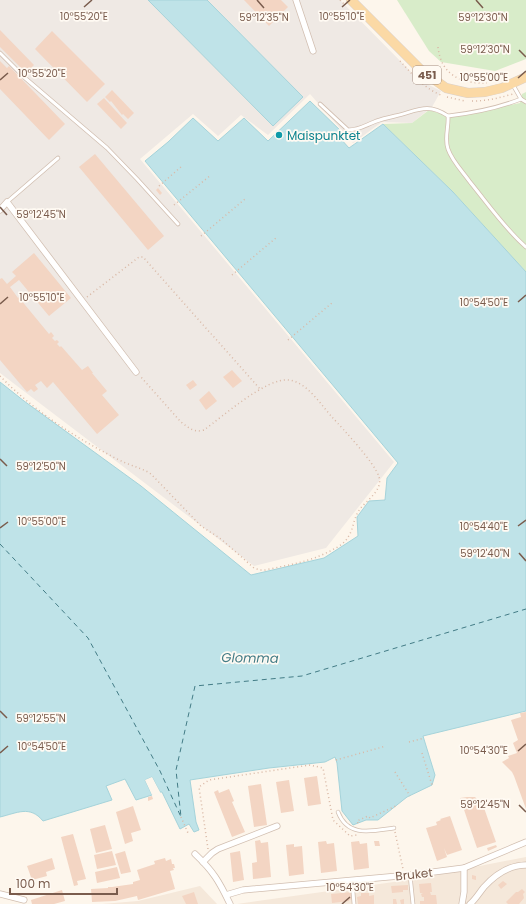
<svg xmlns="http://www.w3.org/2000/svg" width="526" height="904" font-family="Poppins,sans-serif">
	<rect width="100%" height="100%" fill="#fdf6ec"/>
	<g fill="#f5e8da">
		<polygon points="526,857 526,904 237,904 408,880"/>
		<polygon points="200,886 217,904 102,904 138,901"/>
	</g>
	<polygon fill="#efe9e4" points="0,0 340,0 419,80 441,91 432,107 412,123 382,122 353,143 310,94 268,135 241,115 218,136 193,114 140,159 394,462 326,548 254,566 0,373"/>
	<g fill="#d8ecc9">
		<polygon points="397,0 526,0 526,59 495,71 441,62 429,51"/>
		<polygon points="526,92 526,272 453,192 383,124 412,123 429,110 451,117 520,103 522,94"/>
	</g>
	<g fill="#bfe3e8" stroke="#a5d3da">
		<polygon points="148,0 207,0 303,97 273,126"/>
		<path d="M 310,101 L 344,134 L 340,138 L 349,148 L 383,124 L 453,192 L 526,272 L 526,711 L 423,736 L 435,775 L 432,785 L 407,797 L 378,820 L 366,820 L 353,825 L 342,811 L 337,763 L 335,757 L 325,762 L 269,768 L 190,780 L 196,822 L 199,830 L 194,832 L 189,824 L 180,829 L 162,792 L 160,792 L 152,777 L 145,780 L 152,795 L 136,800 L 125,779 L 106,786 L 112,800 L 43,821 C 30,805 17,813 0,817 L 0,382 L 24,401 L 141,486 L 251,575 L 324,558 L 358,536 L 357,517 L 369,501 L 385,500 L 387,478 L 398,463 L 145,161 L 168,142 L 193,118 L 218,141 L 244,118 L 268,141 Z"/>
	</g>
	<polygon fill="#fdf6ec" points="152,777 160,792 158,793 151,780 148,781 154,794 152,795 145,780"/>
	<g fill="none" stroke-linecap="round" stroke-linejoin="round">
		<polyline stroke="#437c86" stroke-width="1" stroke-dasharray="5 4" stroke-linecap="butt" points="0,544 88,638 160,771 181,817 176,770 195,686 302,676 526,609"/>
	</g>
	<g fill="#f3d5c3">
		<polygon points="244,0 281,0 288,7 269,26"/>
		<polygon points="0,30 34,65 26,73 0,47"/>
		<polygon points="52,31 105,84 87,102 35,49"/>
		<polygon points="0,61 7,68 9,66 65,124 49,140 0,89"/>
		<polygon points="112,90 134,113 128,119 123,114 122,115 111,101 110,102 105,97"/>
		<polygon points="104,98 127,123 121,129 97,104"/>
		<polygon points="95,154 164,236 148,250 79,167"/>
		<polygon points="158,188 162,193 160,195 156,190"/>
		<polygon points="34,253 71,298 49,316 19,280 10,287 18,298 20,296 23,299 21,300 49,334 51,332 54,336 52,338 55,341 57,340 59,342 57,344 60,347 61,346 82,370 88,366 93,373 92,373 107,391 102,395 119,415 97,434 53,382 47,388 41,381 35,385 38,389 34,392 31,389 27,392 0,360 0,279 2,278 7,284 16,276 12,272"/>
		<polygon points="232,370 242,381 233,388 223,377"/>
		<polygon points="193,380 197,385 190,390 186,385"/>
		<polygon points="209,391 217,401 206,410 199,400"/>
		<polygon points="526,712 526,809 514,776 512,772 502,762 509,758 508,756 517,753 513,743 518,740 511,720 521,717 520,713"/>
		<polygon points="317,776 321,804 308,806 304,778"/>
		<polygon points="289,780 294,811 281,813 276,782"/>
		<polygon points="261,784 267,825 254,827 248,786"/>
		<polygon points="229,789 234,801 232,802 245,832 232,837 214,792 218,790 219,793"/>
		<polygon points="152,796 153,799 148,801 148,797"/>
		<polygon points="467,797 475,797 483,805 496,842 477,848 460,798"/>
		<polygon points="133,806 141,830 131,833 133,841 125,844 116,812"/>
		<polygon points="450,816 462,850 447,855 444,848 447,857 437,861 426,828 437,825 436,822 441,820 440,819"/>
		<polygon points="105,825 112,849 96,853 90,829"/>
		<polygon points="73,834 86,879 77,881 78,885 74,886 61,837"/>
		<polygon points="260,840 261,843 268,842 271,877 253,879 252,863 257,862 255,841"/>
		<polygon points="326,841 327,844 334,843 337,871 321,873 318,842"/>
		<polygon points="359,841 360,844 367,843 369,868 354,870 351,842"/>
		<polygon points="374,841 379,841 380,846 375,846"/>
		<polygon points="294,844 294,847 302,846 304,874 289,876 286,845"/>
		<polygon points="496,845 497,847 488,851 487,848"/>
		<polygon points="112,851 116,865 97,869 94,855"/>
		<polygon points="125,851 131,872 121,874 115,854"/>
		<polygon points="240,851 244,880 233,882 230,853"/>
		<polygon points="52,858 55,869 46,872 47,876 32,880 27,866"/>
		<polygon points="165,858 166,861 171,859 172,864 174,864 175,868 173,868 174,870 170,871 175,889 138,900 137,896 115,901 92,902 91,889 108,888 108,887 112,887 133,884 133,882 140,880 137,870 155,864 154,861"/>
		<polygon points="117,867 120,878 97,883 95,872"/>
		<polygon points="472,875 476,876 476,880 472,879"/>
		<polygon points="503,881 507,884 501,889 498,885"/>
		<polygon points="431,883 432,892 430,892 431,895 436,895 437,904 420,904 420,901 424,901 424,897 422,897 421,894 423,893 420,893 419,884"/>
		<polygon points="408,885 408,890 403,890 403,892 392,893 391,886"/>
		<polygon points="522,889 525,892 523,894 524,898 519,904 508,904 506,902 516,892 518,892"/>
		<polygon points="62,890 65,901 54,904 32,904 31,900"/>
		<polygon points="194,892 198,904 186,904 182,896"/>
		<polygon points="352,892 352,899 349,900 349,901 332,903 331,894"/>
		<polygon points="361,893 369,893 369,896 374,895 374,904 358,904 357,897 361,896"/>
		<polygon points="393,899 396,899 397,904 393,904"/>
		<polygon points="404,899 404,904 401,904 400,900"/>
	</g>
	<g fill="none" stroke-linecap="round" stroke-linejoin="round">
		<defs>
			<g id="service">
				<polyline points="0,53 25,78 107,148 137,179 178,224"/>
				<polyline points="513,85 521,99"/>
				<path d="M 526,102 L 521,99 C 498,108 474,113 448,116 C 449,127 444,138 448,149 C 452,161 463,172 470,182 C 488,204 505,229 526,247"/>
				<path d="M 320,104 L 348,130 C 359,130 364,126 374,122 C 381,119 388,118 395,116 C 417,111 427,102 448,116"/>
				<polyline points="7,202 58,158"/>
				<path d="M 338,812 C 348,838 372,831 394,828"/>
				<polyline points="410,875 413,904"/>
				<polyline points="352,880 354,904"/>
			</g>
			<g id="minor">
				<polyline points="296,0 313,51"/>
				<polyline points="0,210 7,202 136,372"/>
				<path d="M 195,854 C 213,871 219,881 230,904"/>
				<polyline points="203,862 212,853 218,849 277,826"/>
				<polyline points="0,894 24,900"/>
				<polyline points="226,895 243,890 410,875 464,868 526,842"/>
				<polyline points="462,904 464,892 464,868"/>
				<path d="M 470,904 C 476,899 479,893 484,887 C 495,875 510,865 526,865"/>
			</g>
			<polyline id="primary" points="351,0 421,70 446,88 468,93 485,92 502,88 526,77"/>
		</defs>
		<use href="#service" stroke="#d1beb0" stroke-width="4.5"/>
		<use href="#minor" stroke="#d1beb0" stroke-width="7"/>
		<use href="#primary" stroke="#dad1cd" stroke-width="10"/>
		<g stroke="#d9b8a5" stroke-width="1.5" stroke-dasharray="1 3" stroke-linecap="butt">
			<polyline points="340,0 344,4"/>
			<path d="M 438,47 C 441,75 461,84 487,83"/>
			<path d="M 400,61 C 412,74 425,89 441,95"/>
			<polyline points="447,97 465,101"/>
			<path d="M 472,101 C 487,101 499,98 513,94"/>
			<polyline points="159,186 182,166"/>
			<polyline points="174,205 211,175"/>
			<polyline points="201,236 245,199"/>
			<polyline points="232,275 277,237"/>
			<polyline points="87,297 139,257 143,257 260,389"/>
			<polyline points="288,340 333,302"/>
			<path d="M 0,376 C 29,406 65,431 102,451 C 110,455 118,460 126,463 C 135,467 144,469 151,474 L 201,526 L 221,539 L 254,568 L 260,570 L 265,570 C 288,565 310,562 332,550 C 338,547 345,543 348,537 C 354,529 353,518 360,509 C 367,500 383,490 379,477 C 375,463 343,429 332,417 C 321,405 307,382 289,380 C 267,377 222,417 204,430 C 194,433 189,428 181,422 L 140,376"/>
			<polyline points="409,742 424,738"/>
			<polyline points="422,753 432,785"/>
			<polyline points="336,760 386,746"/>
			<polyline points="395,772 410,796"/>
			<polyline points="181,817 188,833"/>
			<polyline points="358,823 357,821 368,816 370,818 398,805"/>
			<polyline points="395,832 403,869"/>
			<polyline points="208,849 199,787 209,780 310,765 323,768 333,820 350,836 357,835"/>
		</g>
		<use href="#service" stroke="#fff" stroke-width="3"/>
		<use href="#minor" stroke="#fff" stroke-width="5.5"/>
		<use href="#primary" stroke="#fbd9a5" stroke-width="9"/>
	</g>
	<path fill="none" stroke="#7a5c4d" stroke-width="1.5" d="M 257,0 L 264,8M 476,0 L 483,8M 84,7 L 92,0M 342,7 L 350,0M 519,50 L 526,57M 518,78 L 526,71M 0,80 L 8,73M 0,207 L 7,215M 518,302 L 526,295M 0,304 L 8,297M 0,459 L 7,466M 518,526 L 526,520M 0,528 L 8,522M 519,553 L 526,561M 0,711 L 7,718M 518,751 L 526,744M 0,753 L 8,746M 519,805 L 526,812M 342,904 L 350,897"/>
	<circle fill="#0f9aa8" stroke="#fffaf3" stroke-width="1.5" cx="279" cy="135" r="4"/>
	<g text-anchor="middle" dominant-baseline="central" stroke-width="3.5" stroke-linejoin="round" paint-order="stroke">
		<rect fill="#fffaf3" stroke="#a28b7f" stroke-width="1" x="413" y="66" width="28" height="18" rx="3"/>
		<g font-size="11" font-weight="bold" fill="#7a5c4d">
			<text x="427" y="75">451</text>
		</g>
		<g font-size="12" fill="#0d838f" stroke="#fffaf3" text-anchor="start">
			<text x="287" y="135">Maispunktet</text>
		</g>
		<g font-size="12" fill="#7a5c4d" stroke="#fffaf3">
			<text transform="translate(414 874) rotate(-6)">Bruket</text>
		</g>
		<g font-size="13" font-style="italic" fill="#437c86" stroke="#fffaf3">
			<text transform="translate(250 658) rotate(1)">Glomma</text>
		</g>
	</g>
	<g font-size="10" text-anchor="middle" fill="#7a5c4d" stroke="#fffaf3" stroke-width="3.5" stroke-linejoin="round" paint-order="stroke">
		<text x="84" y="20">10°55'20"E</text>
		<text x="342" y="20">10°55'10"E</text>
		<text x="264" y="21">59°12'35"N</text>
		<text x="483" y="21">59°12'30"N</text>
		<text x="485" y="53">59°12'30"N</text>
		<text x="42" y="77">10°55'20"E</text>
		<text x="484" y="81">10°55'00"E</text>
		<text x="41" y="218">59°12'45"N</text>
		<text x="42" y="301">10°55'10"E</text>
		<text x="484" y="306">10°54'50"E</text>
		<text x="41" y="470">59°12'50"N</text>
		<text x="42" y="525">10°55'00"E</text>
		<text x="484" y="530">10°54'40"E</text>
		<text x="485" y="557">59°12'40"N</text>
		<text x="41" y="722">59°12'55"N</text>
		<text x="42" y="750">10°54'50"E</text>
		<text x="484" y="754">10°54'30"E</text>
		<text x="485" y="808">59°12'45"N</text>
		<text x="350" y="891">10°54'30"E</text>
	</g>
	<path d="M10 888v6h107v-6" fill="none" stroke="#7a5c4d" stroke-width="2"/>
	<text x="16" y="888" font-size="12" fill="#7a5c4d" stroke="#fffaf3" stroke-width="3" paint-order="stroke">100 m</text>
</svg>
